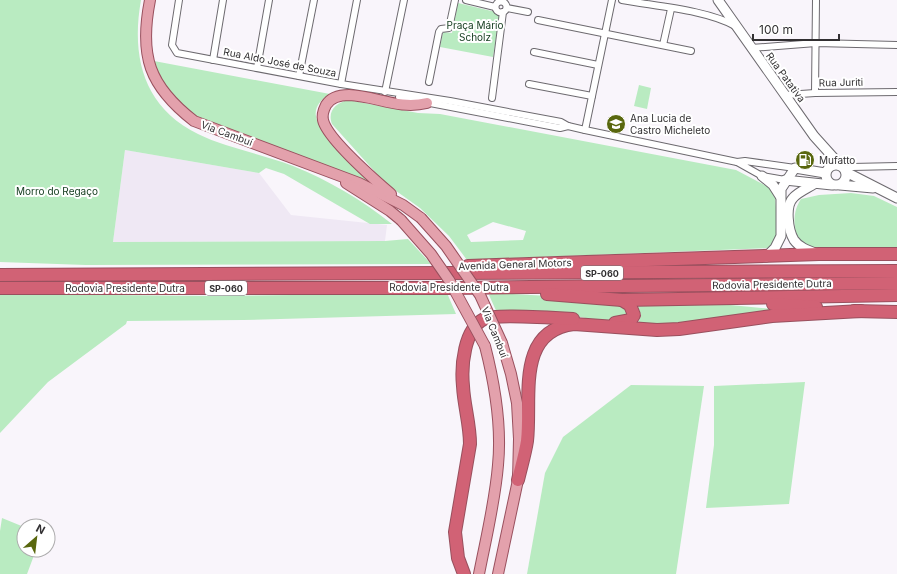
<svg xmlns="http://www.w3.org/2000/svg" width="897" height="574" font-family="Inter,sans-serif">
	<rect width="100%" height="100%" fill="#f9f5fb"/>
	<polygon fill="#efe8f4" points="125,150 259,173 291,215 387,225 385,241 113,242"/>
	<g fill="#b9ebc1" fill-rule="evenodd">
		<path d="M 0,0 L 141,0 C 131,56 143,107 198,134 C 226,148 263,154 293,166 C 328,180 362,200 392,224 L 370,224 L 284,174 L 266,168 L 259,173 L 125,150 L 113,242 L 385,241 L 408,239 L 431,264 L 86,265 L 0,262 Z"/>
		<polygon points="458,3 500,13 493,57 440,47 443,32 452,33"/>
		<path d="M 154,61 L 330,94 C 322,98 314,107 316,116 C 318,134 358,170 371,184 L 196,119 C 176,103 161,85 154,61 Z"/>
		<polygon points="639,85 651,88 647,109 634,106"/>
		<path d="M 348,100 L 418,113 L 440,114 L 736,170 L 770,188 L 775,195 L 778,232 L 773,244 L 768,248 L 467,260 L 449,236 L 420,208 L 385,183 L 332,124 C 327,111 336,103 348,100 ZM 493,222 L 526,231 L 523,240 L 471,242 L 467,235 Z"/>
		<path d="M 851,193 L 874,196 L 897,207 L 897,248 L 815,248 L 797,240 C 794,224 792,213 801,199 L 819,195 Z"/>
		<polygon points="447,293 456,314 243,320 127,321 126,324 48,382 0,433 0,294 211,296"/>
		<polygon points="493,293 622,300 631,320 603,322 581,317 498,315 489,295"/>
		<polygon points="710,303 794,311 699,326 638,324 641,315 637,304"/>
		<polygon points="805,382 789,504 706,508 714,445 714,386"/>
		<polygon points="631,385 704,386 676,574 527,574 545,473 563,437"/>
		<polygon points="2,518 24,527 24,550 36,550 27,574 0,574 0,531"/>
	</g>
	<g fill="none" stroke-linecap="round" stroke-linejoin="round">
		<defs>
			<g id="street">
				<polyline points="179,0 172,45 177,53 341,84 450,101 561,122 568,126 585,130 737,162"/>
				<polyline points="466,0 495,7"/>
				<path d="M 622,0 C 654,6 708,10 735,26"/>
				<circle cx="501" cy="7" r="5.5"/>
				<polyline points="507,8 528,12"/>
				<polyline points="538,20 691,51"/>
				<polyline points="663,45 671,9"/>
				<polyline points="751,48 816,43 897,45"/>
				<polyline points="534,52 598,65"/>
				<polyline points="213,60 223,0"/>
				<polyline points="257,68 269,0"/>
				<polyline points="299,76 314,0"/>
				<polyline points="429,82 439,32 441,29 449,28 455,0"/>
				<polyline points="341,84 357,0"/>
				<polyline points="529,84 592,96"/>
				<polyline points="385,92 404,0"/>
				<polyline points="815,93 816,0"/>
				<polyline points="786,95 815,93 897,92"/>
				<polyline points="399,97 560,128 568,126"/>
				<polyline points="492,98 503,12"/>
				<polyline points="585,130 612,0"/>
				<polyline points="844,170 852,167 897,166"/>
				<polyline points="785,180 762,176 737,162 745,161 795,168"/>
			</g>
			<g id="secondary">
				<polyline points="718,0 814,136 841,166"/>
				<circle cx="836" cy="175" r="10"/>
				<polyline points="846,172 897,198"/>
				<polyline points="762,176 773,185 780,196"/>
				<polyline points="785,180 832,185"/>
				<path d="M 814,184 C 808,188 798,192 793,198 C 785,206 788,230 794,240 C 799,247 807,250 815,253"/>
				<polyline points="840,185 873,188"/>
				<polyline points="766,257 775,248 781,236 781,189 795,168 825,173"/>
			</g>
			<g id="primary">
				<path d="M 150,0 C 139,56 149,86 194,121 L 359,183 L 403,205 L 421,218"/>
				<polyline points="346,183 390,211 401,220"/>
				<path d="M 391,194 C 376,181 327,139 323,120 C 322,116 324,109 326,105 C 331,97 339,95 349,95 C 376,96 399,110 427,103"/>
				<path d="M 479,574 C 486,538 495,502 498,465 C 502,425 495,385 485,346"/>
				<polyline points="498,574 518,480 519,439 517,403 511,374 502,343"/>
			</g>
			<g id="highway">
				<polyline points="468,266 819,254 897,254"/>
				<polyline points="0,275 897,271"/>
				<polyline points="0,288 452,288 897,283"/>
				<polyline points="547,294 622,300 897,295"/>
				<polyline points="773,304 816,307"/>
				<polyline points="854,311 897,312"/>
				<polyline points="615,323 631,320 634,315 630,305 622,300"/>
				<path d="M 518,480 C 521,467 525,454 527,441 C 532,398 515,331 574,324 L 657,330 L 679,329 L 772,316 L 861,311"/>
				<path d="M 464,574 L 458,558 L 455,532 L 470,444 C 470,424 464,406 463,386 C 461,366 464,329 484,319 C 495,314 558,318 573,319"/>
			</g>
		</defs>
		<use href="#street" stroke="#6d6a6f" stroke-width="8"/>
		<use href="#secondary" stroke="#6d6a6f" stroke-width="11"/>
		<use href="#primary" stroke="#99505e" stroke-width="12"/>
		<use href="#highway" stroke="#99505e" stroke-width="14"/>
		<use href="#street" stroke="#fff" stroke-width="6"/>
		<use href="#secondary" stroke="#fff" stroke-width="9"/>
		<use href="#primary" stroke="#e3a1ac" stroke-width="10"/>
		<use href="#highway" stroke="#d16275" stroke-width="12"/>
		<defs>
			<g id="primary-bridge">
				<polyline points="421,218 446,246 480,295 502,343"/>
				<polyline points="401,220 431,254 449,280 485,346"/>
			</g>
		</defs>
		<use href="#primary-bridge" stroke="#99505e" stroke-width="12" stroke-linecap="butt"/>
		<use href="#primary-bridge" stroke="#e3a1ac" stroke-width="10"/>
	</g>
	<defs>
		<symbol id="school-disc" viewBox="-11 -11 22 22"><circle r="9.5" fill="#59670e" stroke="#fff"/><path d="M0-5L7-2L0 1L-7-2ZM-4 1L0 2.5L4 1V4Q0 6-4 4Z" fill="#fff"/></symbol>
		<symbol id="fuel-disc" viewBox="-11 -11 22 22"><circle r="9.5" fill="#59670e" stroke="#fff"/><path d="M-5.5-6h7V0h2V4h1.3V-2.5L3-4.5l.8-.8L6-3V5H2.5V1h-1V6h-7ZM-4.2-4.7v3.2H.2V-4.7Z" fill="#fff"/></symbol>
	</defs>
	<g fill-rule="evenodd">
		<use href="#school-disc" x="605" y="113" width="22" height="22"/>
		<use href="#fuel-disc" x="794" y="149" width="22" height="22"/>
	</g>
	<g text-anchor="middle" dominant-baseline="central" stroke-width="4" stroke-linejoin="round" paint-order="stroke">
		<g fill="#fff" stroke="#706e70" stroke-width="1">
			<rect x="581" y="266" width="42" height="14" rx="3"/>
			<rect x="205" y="281" width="42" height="14" rx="3"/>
		</g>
		<g font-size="9" font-weight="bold" fill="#323032">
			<text x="602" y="273">SP-060</text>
			<text x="226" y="288">SP-060</text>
		</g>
		<g font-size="10" fill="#0f381a" stroke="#fff">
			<text x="475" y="25">Praça Mário<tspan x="475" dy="12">Scholz</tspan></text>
			<text x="57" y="191">Morro do Regaço</text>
		</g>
		<g font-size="10" fill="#323032" stroke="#fff">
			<text transform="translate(280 62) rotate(11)">Rua Aldo José de Souza</text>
			<text transform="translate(786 77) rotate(54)">Rua Patativa</text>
			<text transform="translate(841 82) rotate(-1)">Rua Juriti</text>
			<text transform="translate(227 133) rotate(20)">Via Cambuí</text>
			<text transform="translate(515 264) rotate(-2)">Avenida General Motors</text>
			<text transform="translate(772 284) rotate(-1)">Rodovia Presidente Dutra</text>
			<text x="449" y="287">Rodovia Presidente Dutra</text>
			<text x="125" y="288">Rodovia Presidente Dutra</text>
			<text transform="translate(495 332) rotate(68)">Via Cambuí</text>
		</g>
		<g font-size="10" fill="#323032" stroke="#fff" text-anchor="start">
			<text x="630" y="118">Ana Lucia de<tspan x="630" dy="12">Castro Micheleto</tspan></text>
			<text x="819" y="160">Mufatto</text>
		</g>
	</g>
	<g transform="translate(36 538) rotate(28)"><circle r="19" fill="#ffffff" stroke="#adacad"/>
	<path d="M0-3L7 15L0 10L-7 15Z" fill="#59670e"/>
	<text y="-6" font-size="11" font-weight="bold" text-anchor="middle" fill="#323032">N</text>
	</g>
	<path d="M753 34v6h86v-6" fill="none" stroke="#323032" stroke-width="2"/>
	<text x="759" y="34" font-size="12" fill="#323032" stroke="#ffffff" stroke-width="3" paint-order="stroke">100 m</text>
</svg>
